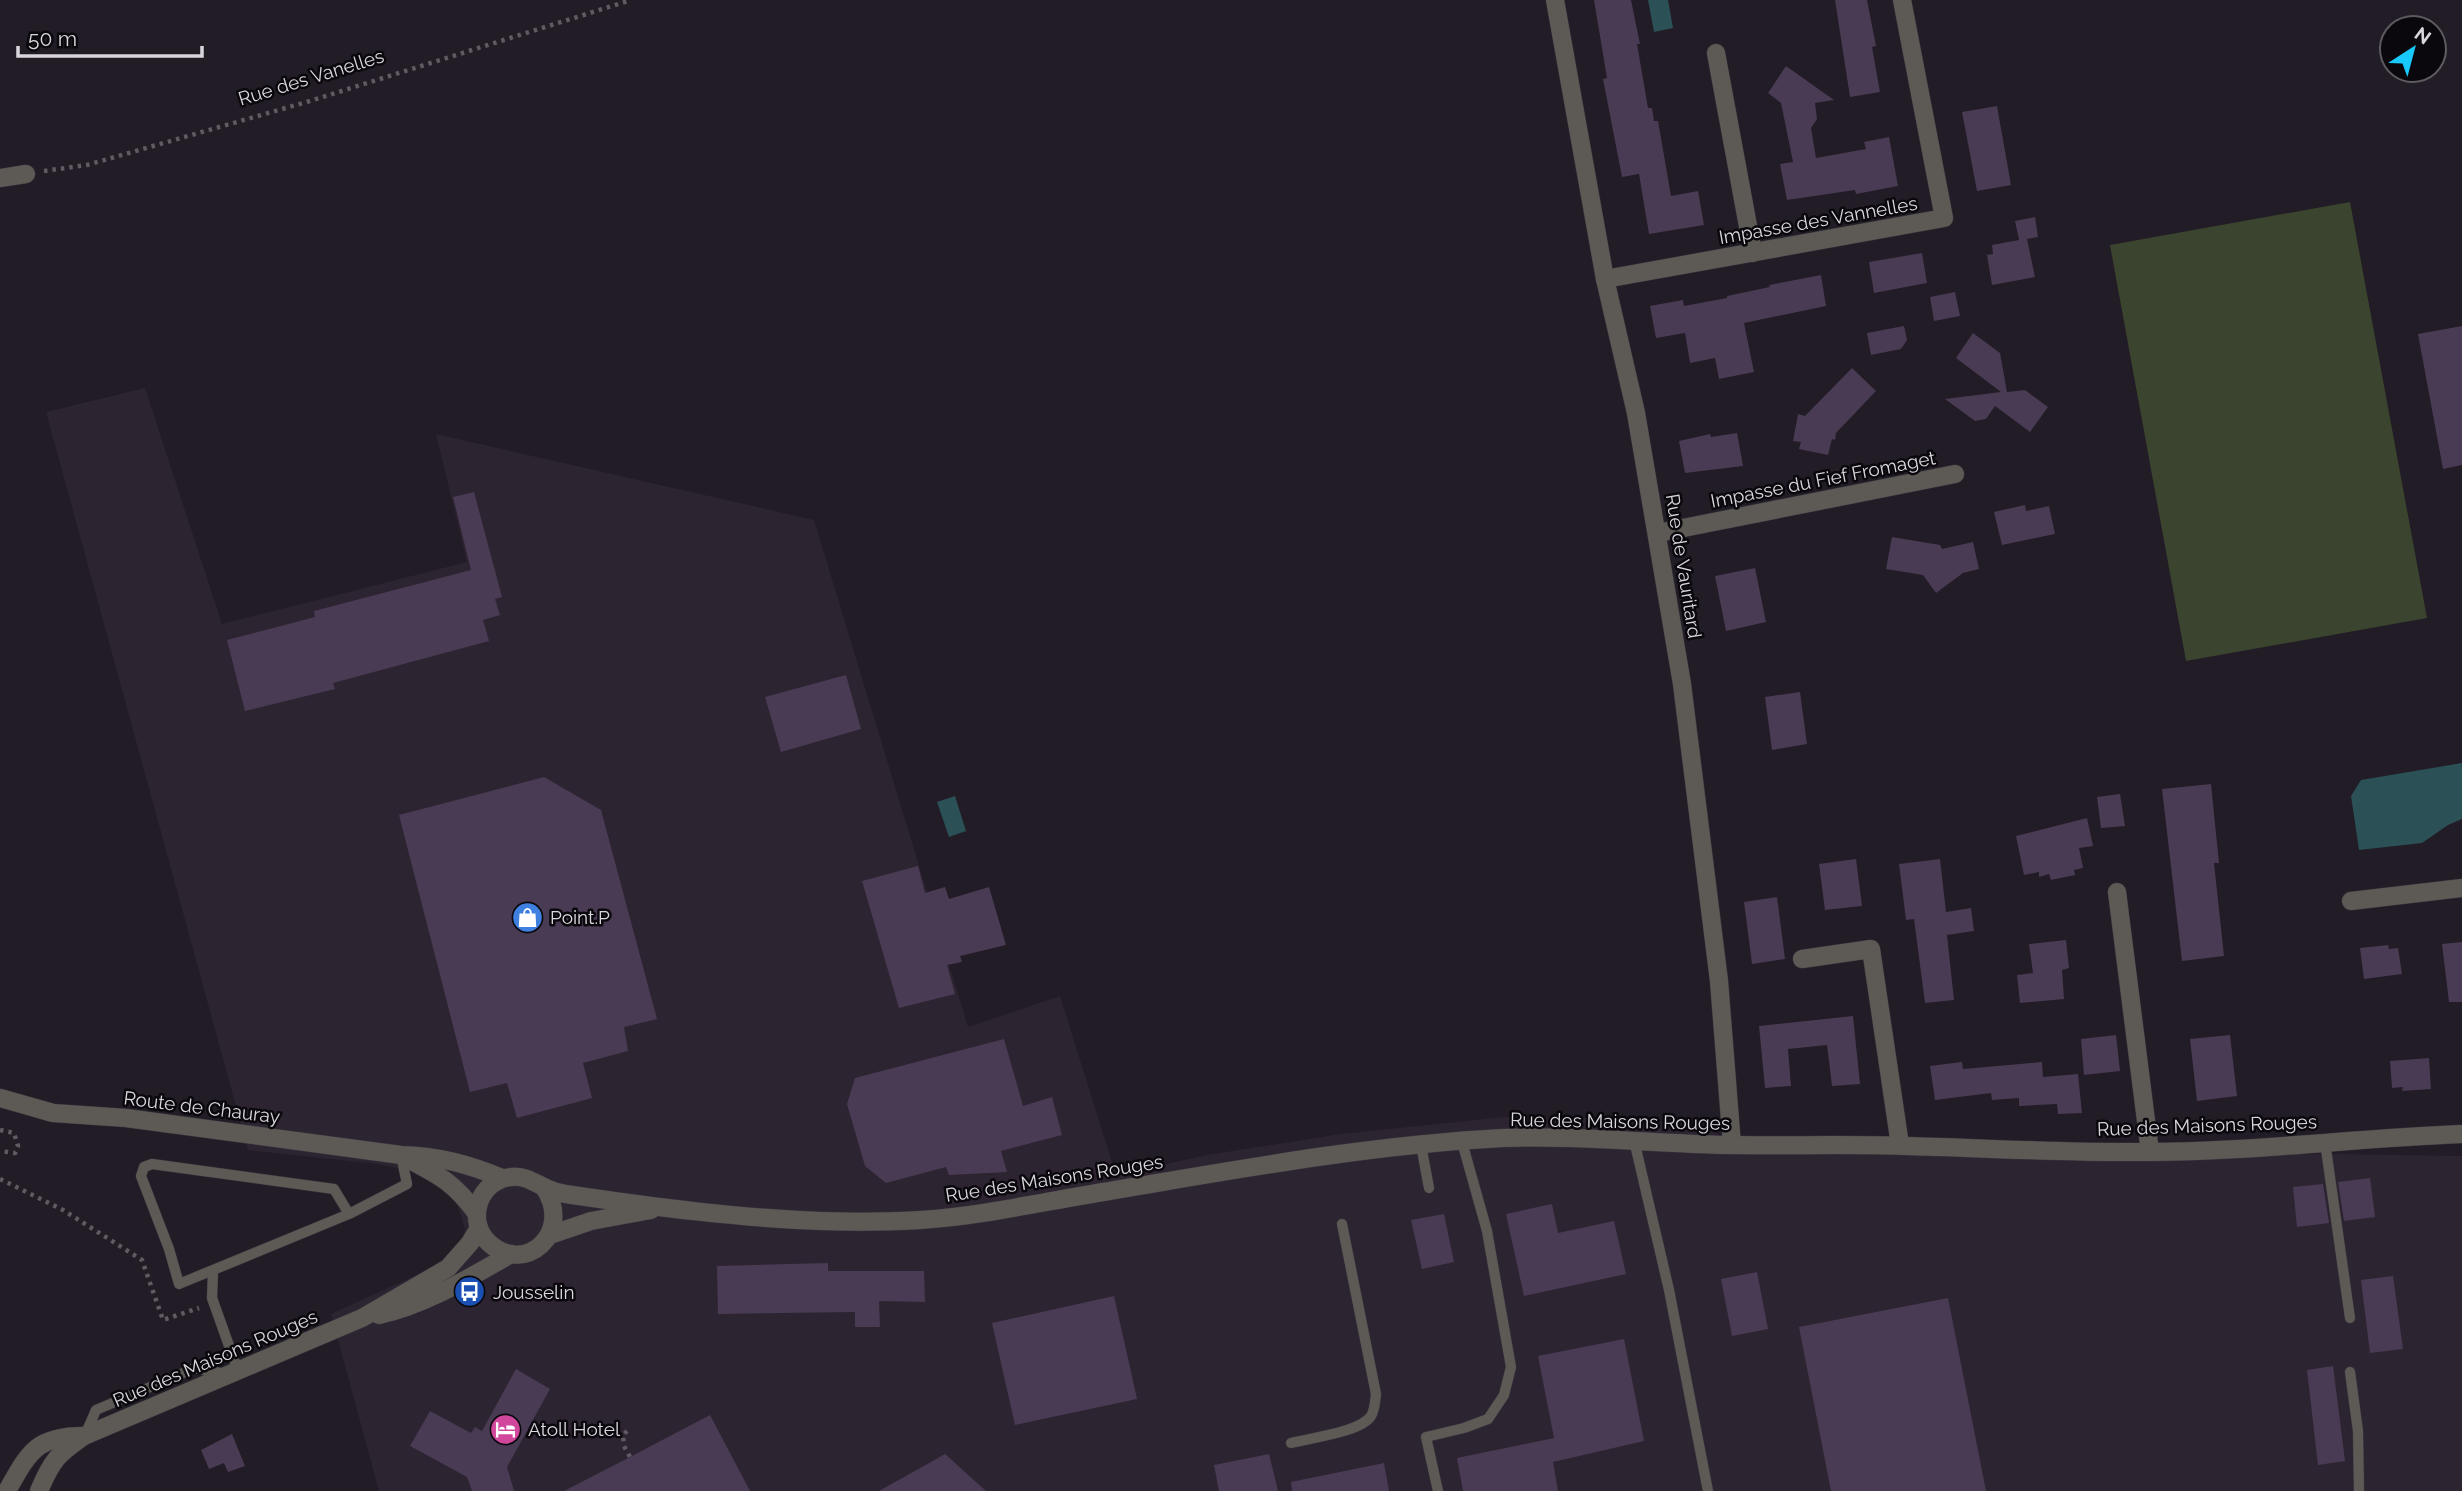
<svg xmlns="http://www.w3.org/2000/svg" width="2462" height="1491" font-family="Raleway,sans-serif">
	<rect width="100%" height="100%" fill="#221c26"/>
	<polygon fill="#2d2432" points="145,388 222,624 467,562 436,434 814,520 968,1027 1060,996 1116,1175 1207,1155 1341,1134 1504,1117 1622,1118 1709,1128 1732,1145 2462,1156 2462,1491 379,1491 331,1314 447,1261 461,1244 465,1229 457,1203 448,1191 421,1173 378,1164 248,1150 46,412"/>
	<polygon fill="#3b442e" points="2350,202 2427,618 2186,661 2110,245"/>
	<g fill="#2b5056">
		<polygon points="1648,0 1668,0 1673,28 1654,32"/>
		<polygon points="2462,763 2462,819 2448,825 2422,843 2359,850 2351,796 2361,780"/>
		<polygon points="955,796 966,831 949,837 937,802"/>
	</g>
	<g fill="#493b53">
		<polygon points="1594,0 1631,0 1640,44 1637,44 1648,108 1652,108 1654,121 1658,121 1671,196 1698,191 1704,225 1649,234 1639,174 1622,177 1603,79 1607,78"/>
		<polygon points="1835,0 1867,0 1876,46 1872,47 1880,92 1850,97"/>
		<polygon points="1786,66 1834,100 1815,103 1817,119 1811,128 1816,158 1866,149 1864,142 1889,137 1898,186 1856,194 1855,190 1787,200 1780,164 1793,162 1781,103 1768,93"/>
		<polygon points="1997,106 2011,185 1977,191 1962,112"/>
		<polygon points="2035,217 2038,237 2027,239 2035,277 1992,285 1987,255 1993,254 1992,245 2019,240 2015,221"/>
		<polygon points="1922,253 1927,283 1874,293 1869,262"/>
		<polygon points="1821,275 1826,306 1744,323 1754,372 1719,379 1715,358 1690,363 1685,333 1656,338 1650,306 1683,300 1684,306 1727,298 1727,296 1770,287 1769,285"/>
		<polygon points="1955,292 1960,316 1934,321 1930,297"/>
		<polygon points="1904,326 1907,340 1901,349 1871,355 1867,333"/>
		<polygon points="2462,326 2462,465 2443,469 2418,334"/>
		<polygon points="1973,333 2000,353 2007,392 2025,390 2048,407 2030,432 1995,406 1986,419 1975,421 1945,399 2001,392 1956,358"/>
		<polygon points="1852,368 1876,391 1836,433 1835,440 1832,439 1828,455 1799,449 1801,442 1793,441 1798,414 1805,416"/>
		<polygon points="1737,433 1743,466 1685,473 1679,441 1710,434 1711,437"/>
		<polygon points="474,492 502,597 495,599 500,615 483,620 489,641 333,683 335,689 245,711 227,640 315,617 314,611 471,570 453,497"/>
		<polygon points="2025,505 2026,511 2049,506 2055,534 2002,545 1994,512"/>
		<polygon points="1892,537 1940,545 1942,549 1973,542 1979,569 1963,573 1936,593 1923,575 1886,569"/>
		<polygon points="1755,568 1766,622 1726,631 1715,576"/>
		<polygon points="846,675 861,729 781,752 765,697"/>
		<polygon points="1800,692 1807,744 1772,750 1765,697"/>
		<polygon points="544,777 601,810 657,1019 624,1027 628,1051 583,1063 592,1098 517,1118 507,1083 470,1092 399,815"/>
		<polygon points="2211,784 2219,863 2214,863 2224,956 2182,961 2162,789"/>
		<polygon points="2120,794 2125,826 2101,828 2097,797"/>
		<polygon points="2087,818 2093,846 2079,848 2083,868 2074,870 2075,875 2051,880 2049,874 2039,877 2039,872 2024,875 2016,836"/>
		<polygon points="1856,859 1862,906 1825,910 1819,864"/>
		<polygon points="1940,859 1946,912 1971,908 1974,931 1947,935 1954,1000 1925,1003 1914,919 1906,920 1899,864"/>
		<polygon points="918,866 925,893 945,887 949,899 989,887 1006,945 960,956 962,962 947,965 955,994 899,1008 862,881"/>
		<polygon points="1777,897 1785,959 1752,964 1744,902"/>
		<polygon points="2066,940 2069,968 2062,970 2064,999 2020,1003 2017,975 2033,973 2029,944"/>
		<polygon points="2462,942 2462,1002 2449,1002 2442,944"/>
		<polygon points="2388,945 2389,949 2398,948 2402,974 2364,979 2360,948"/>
		<polygon points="1853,1016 1860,1084 1832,1086 1827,1045 1788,1049 1791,1086 1765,1088 1759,1026"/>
		<polygon points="2116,1035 2120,1071 2084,1075 2081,1039"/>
		<polygon points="2230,1035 2237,1096 2197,1101 2190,1039"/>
		<polygon points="1004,1039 1023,1106 1052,1097 1062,1135 1001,1151 1007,1172 949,1175 946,1167 886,1183 865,1166 847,1104 855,1078"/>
		<polygon points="2429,1058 2431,1089 2402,1091 2403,1087 2392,1088 2390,1061"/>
		<polygon points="1962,1062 1963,1069 2042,1062 2043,1077 2078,1074 2082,1113 2058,1114 2057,1104 2019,1106 2019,1098 1992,1100 1991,1093 1935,1100 1930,1066"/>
		<polygon points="2370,1178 2375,1217 2344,1221 2338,1182"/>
		<polygon points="2323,1184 2329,1223 2297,1227 2293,1187"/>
		<polygon points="1552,1204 1558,1233 1614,1221 1626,1274 1524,1296 1506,1214"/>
		<polygon points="1444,1214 1454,1262 1422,1269 1411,1220"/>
		<polygon points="828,1263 828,1271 924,1271 925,1302 879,1301 880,1327 855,1327 855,1312 718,1314 717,1266"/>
		<polygon points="1757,1272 1768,1329 1732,1336 1721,1279"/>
		<polygon points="2393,1276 2403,1349 2370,1353 2361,1280"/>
		<polygon points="1114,1296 1137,1399 1015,1425 992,1323"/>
		<polygon points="1948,1298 1986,1491 1831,1491 1799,1327"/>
		<polygon points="1624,1339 1644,1441 1553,1462 1558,1491 1463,1491 1457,1458 1554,1438 1538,1356"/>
		<polygon points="2333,1366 2345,1461 2318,1465 2307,1370"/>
		<polygon points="516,1369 550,1389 507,1467 514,1491 472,1491 467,1477 410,1446 430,1411 471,1433 475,1427 482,1431"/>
		<polygon points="710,1415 750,1491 564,1491 630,1457"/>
		<polygon points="232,1434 245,1466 228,1472 224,1463 209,1469 201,1450"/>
		<polygon points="945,1454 986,1491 879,1491 922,1467"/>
		<polygon points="1269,1454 1278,1491 1219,1491 1214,1465"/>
		<polygon points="1384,1463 1389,1491 1292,1491 1291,1482"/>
	</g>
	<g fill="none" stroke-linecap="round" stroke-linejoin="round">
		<defs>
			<g id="service">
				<polyline points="1634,1140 1669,1290 1708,1491"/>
				<polyline points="2325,1142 2350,1318"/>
				<polyline points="1421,1145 1429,1188"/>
				<polyline points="349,1214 334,1189 152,1164 144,1167 141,1176 169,1249 179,1284 349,1214 407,1184 401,1155"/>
				<polyline points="213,1271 212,1298 238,1371"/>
				<polyline points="2350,1372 2358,1431 2359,1491"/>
				<polyline points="86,1433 96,1410 195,1368 225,1374"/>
				<path d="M 1291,1443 C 1310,1438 1361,1432 1371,1416 C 1375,1410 1375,1401 1376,1394 L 1342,1224"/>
				<polyline points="1438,1491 1426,1437 1464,1428 1488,1419 1504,1395 1511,1367 1487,1231 1462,1142"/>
			</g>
			<g id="minor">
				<polyline points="1716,53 1753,253"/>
				<polyline points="0,178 26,174"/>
				<polyline points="1605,279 1944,218 1902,0"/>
				<polyline points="1658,533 1955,474"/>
				<polyline points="2117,892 2150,1152"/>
				<polyline points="2351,901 2462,888"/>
				<polyline points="1802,959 1871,949 1900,1145"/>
			</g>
			<g id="tertiary">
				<polyline points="1555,0 1605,279 1636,413 1682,684 1719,981 1732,1145"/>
				<path d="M 0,1098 L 53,1113 L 126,1118 L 401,1155 C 438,1156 468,1164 502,1178"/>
				<path d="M 404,1157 C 438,1175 453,1181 477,1214"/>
				<path d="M 545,1189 C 573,1233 525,1276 489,1243 C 465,1221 479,1180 511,1177 C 527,1175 537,1185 551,1190 C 558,1193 565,1194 572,1195 C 654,1207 738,1218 821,1221 C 854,1222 887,1222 920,1220 C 981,1216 1042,1202 1103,1192 C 1235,1170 1368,1145 1503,1138 C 1579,1135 1655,1144 1732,1145 C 1790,1146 1848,1144 1906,1146 C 1986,1148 2066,1153 2146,1152 C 2251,1152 2357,1138 2462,1134"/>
				<polyline points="550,1235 591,1221 651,1210"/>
				<path d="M 379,1315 C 427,1304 469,1278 511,1254"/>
				<path d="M 7,1491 C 29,1452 36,1436 84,1436"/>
				<path d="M 39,1491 C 52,1460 57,1455 84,1436 L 362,1318 L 448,1268 L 470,1243 L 479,1228"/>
			</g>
		</defs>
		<use href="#service" stroke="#3c3640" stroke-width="11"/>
		<use href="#minor" stroke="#3c3640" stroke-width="19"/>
		<use href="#tertiary" stroke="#3c3640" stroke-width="19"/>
		<g stroke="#605a63" stroke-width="4.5" stroke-dasharray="3.5 5" stroke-linecap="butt">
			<polyline points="44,171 87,165 310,101 631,0"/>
			<polyline points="0,1130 14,1133 18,1146 15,1153 0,1151"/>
			<polyline points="0,1179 63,1210 142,1260 163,1320 199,1308"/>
			<polyline points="627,1431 623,1435 624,1446 630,1457"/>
		</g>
		<use href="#service" stroke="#5d5a55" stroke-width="10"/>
		<use href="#minor" stroke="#5d5a55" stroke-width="18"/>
		<use href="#tertiary" stroke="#5d5a55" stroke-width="18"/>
	</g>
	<defs>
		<symbol id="shop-disc" viewBox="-11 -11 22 22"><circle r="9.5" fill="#3f7fe0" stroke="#0a080c"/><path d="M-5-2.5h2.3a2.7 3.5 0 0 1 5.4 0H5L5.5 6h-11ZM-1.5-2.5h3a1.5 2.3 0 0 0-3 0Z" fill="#fff"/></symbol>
		<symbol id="bus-disc" viewBox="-11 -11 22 22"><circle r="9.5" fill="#1a4fb4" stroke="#0a080c"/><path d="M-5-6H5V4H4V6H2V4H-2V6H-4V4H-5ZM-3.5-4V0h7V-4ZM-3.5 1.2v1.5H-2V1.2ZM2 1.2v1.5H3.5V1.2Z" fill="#fff"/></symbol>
		<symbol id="hotel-disc" viewBox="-11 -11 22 22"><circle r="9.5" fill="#d1479c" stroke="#0a080c"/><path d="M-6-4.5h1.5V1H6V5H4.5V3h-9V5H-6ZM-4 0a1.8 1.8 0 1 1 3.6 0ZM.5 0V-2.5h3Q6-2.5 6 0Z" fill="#fff"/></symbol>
	</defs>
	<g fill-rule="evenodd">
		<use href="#shop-disc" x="510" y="900" width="35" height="35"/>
		<use href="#bus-disc" x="452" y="1274" width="35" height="35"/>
		<use href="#hotel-disc" x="488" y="1412" width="35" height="35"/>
	</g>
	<g text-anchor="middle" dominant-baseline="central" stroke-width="5" stroke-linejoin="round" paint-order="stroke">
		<g font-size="19" fill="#dad6dd" stroke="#0a080c">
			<text transform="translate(311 77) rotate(-17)">Rue des Vanelles</text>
			<text transform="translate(1818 220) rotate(-10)">Impasse des Vannelles</text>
			<text transform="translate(1823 479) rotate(-11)">Impasse du Fief Fromaget</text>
			<text transform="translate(1684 566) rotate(81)">Rue de Vauritard</text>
			<text transform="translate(202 1107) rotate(7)">Route de Chauray</text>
			<text transform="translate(1620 1121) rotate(1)">Rue des Maisons Rouges</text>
			<text transform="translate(2207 1125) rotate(-2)">Rue des Maisons Rouges</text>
			<text transform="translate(1054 1178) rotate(-9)">Rue des Maisons Rouges</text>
			<text transform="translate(215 1358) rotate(-23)">Rue des Maisons Rouges</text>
		</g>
		<g font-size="19" fill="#dad6dd" stroke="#0a080c" text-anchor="start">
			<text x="550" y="917">Point.P</text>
			<text x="493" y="1292">Jousselin</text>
			<text x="528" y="1429">Atoll Hotel</text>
		</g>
	</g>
	<g transform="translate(2413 49) rotate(36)"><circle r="33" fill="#0a080c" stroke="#5d5a60" stroke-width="2"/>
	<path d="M0-5L12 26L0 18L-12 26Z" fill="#18cafc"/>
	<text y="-10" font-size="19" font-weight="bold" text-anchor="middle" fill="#dad6dd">N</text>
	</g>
	<path d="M18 46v10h184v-10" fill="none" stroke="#dad6dd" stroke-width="3.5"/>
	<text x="28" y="46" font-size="21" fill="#dad6dd" stroke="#0a080c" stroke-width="5" paint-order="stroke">50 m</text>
</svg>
